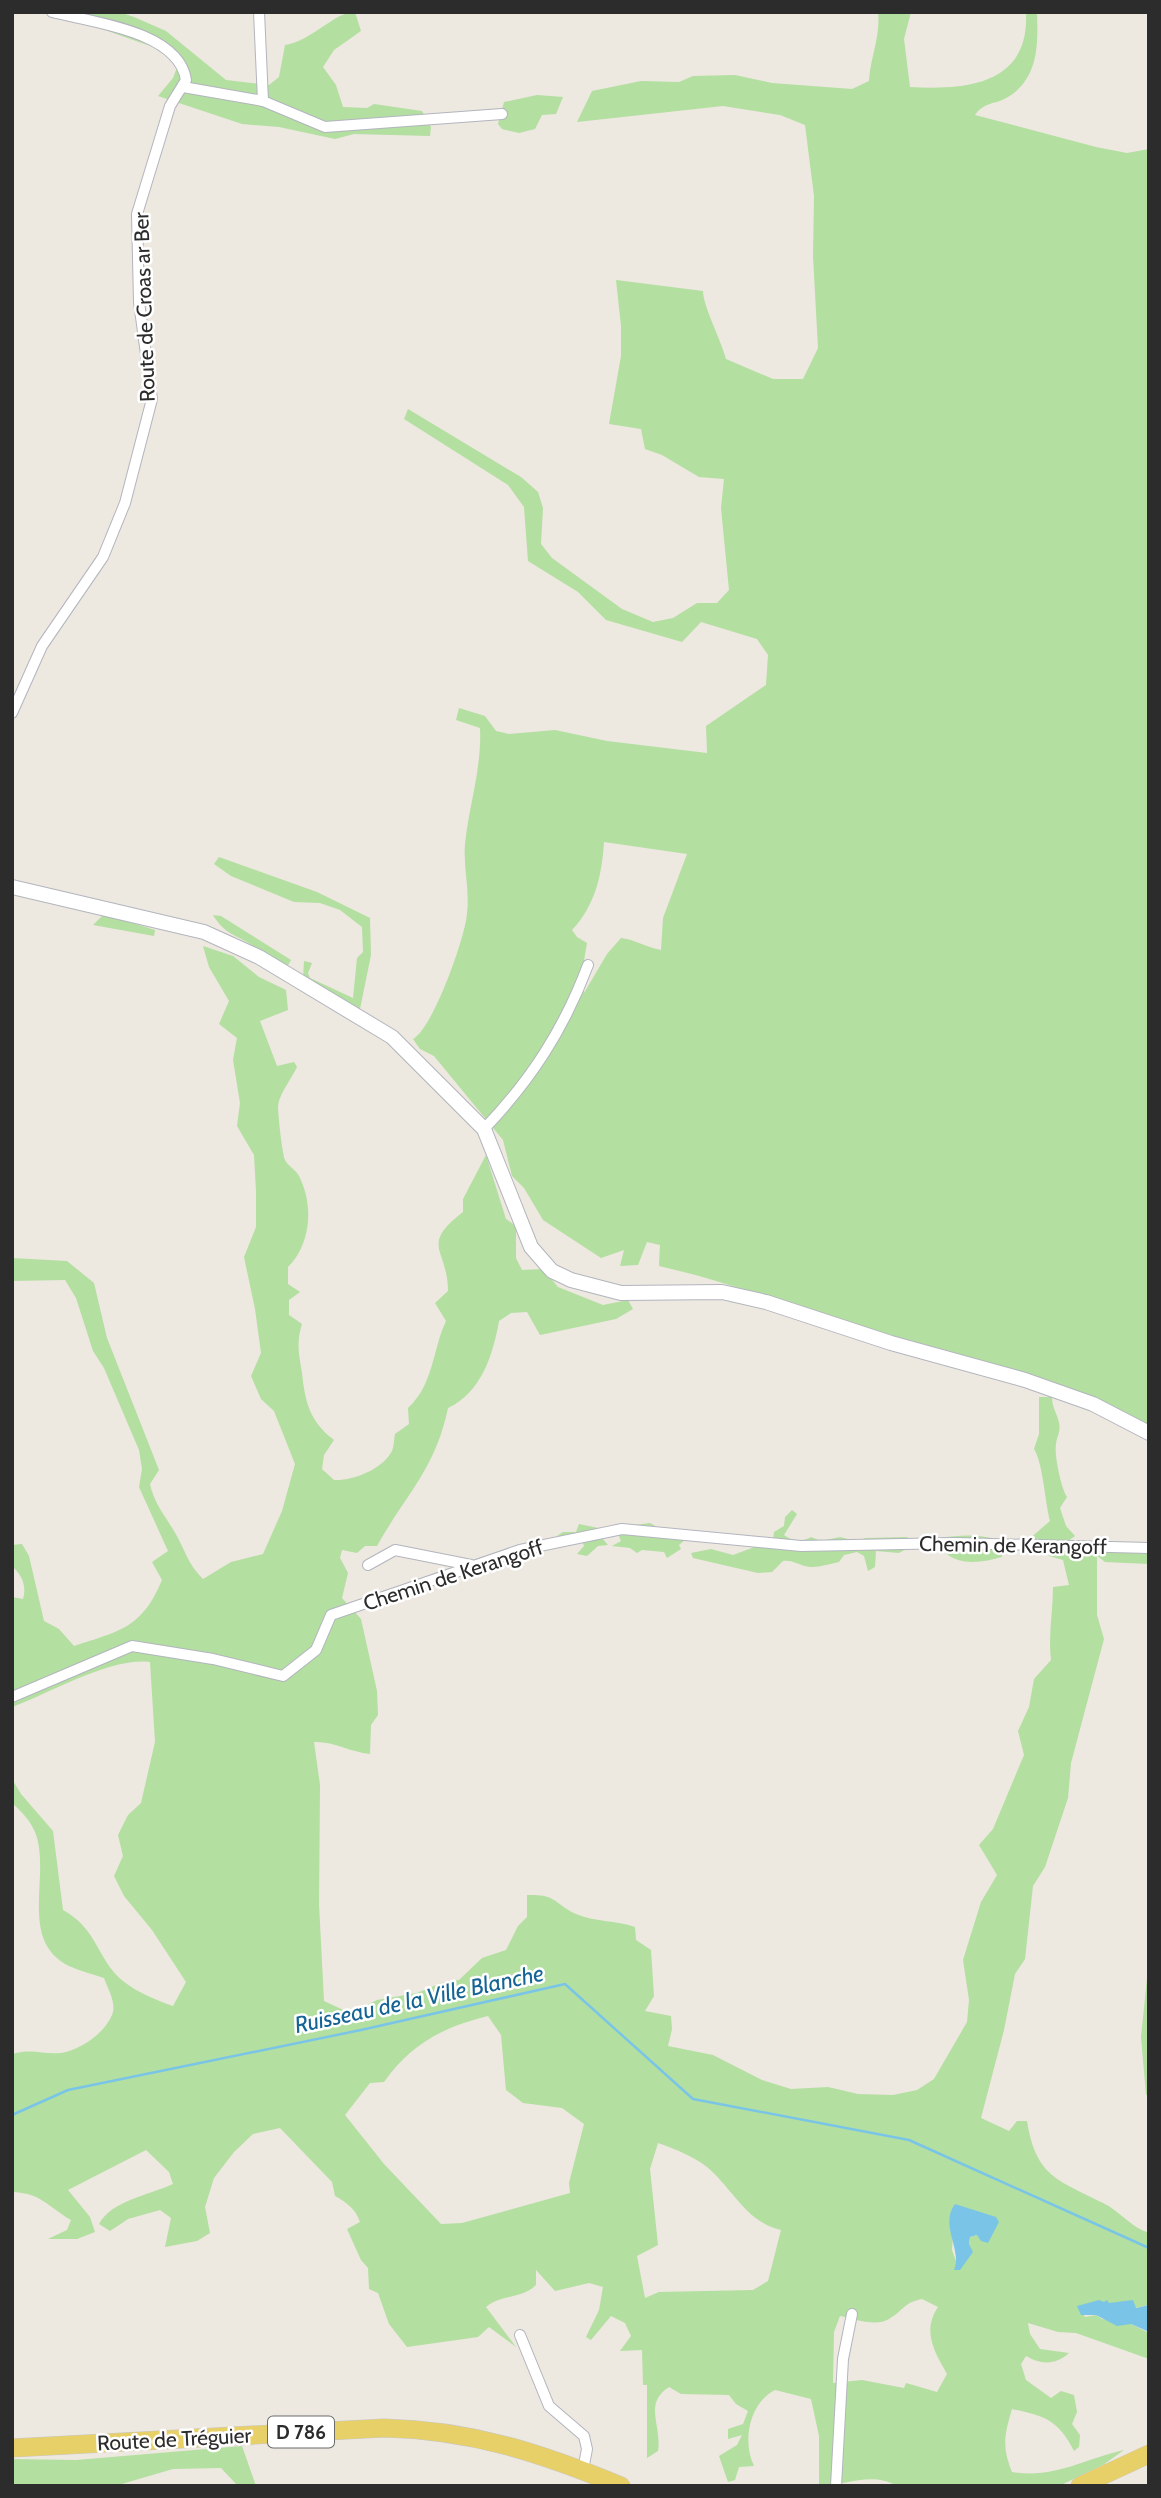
<svg xmlns="http://www.w3.org/2000/svg" width="1161" height="2498" font-family="Cabin,sans-serif">
	<rect width="100%" height="100%" fill="#ede8e0"/>
	<g fill="#b3dfa0" fill-rule="evenodd">
		<path d="M 62,12 L 119,12 L 134,17 L 166,31 L 226,80 L 269,85 L 279,77 L 285,45 C 312,41 334,12 355,12 L 361,31 L 334,50 L 323,67 L 336,85 L 343,107 L 367,108 L 374,104 L 422,111 L 431,127 L 430,136 L 354,134 L 335,139 L 279,127 L 242,124 L 158,96 L 173,78 L 181,57 C 141,42 101,30 62,12 Z"/>
		<path d="M 878,12 L 911,12 L 904,39 L 910,87 C 966,90 1030,85 1026,12 L 1037,12 C 1038,44 1039,78 1008,97 C 995,105 985,101 975,115 L 1096,147 L 1127,153 L 1149,149 L 1149,1428 C 1048,1371 947,1353 838,1320 C 778,1301 721,1280 659,1266 L 660,1245 L 647,1242 L 638,1265 L 620,1266 L 624,1250 L 601,1258 L 543,1220 L 524,1188 L 512,1176 L 503,1140 L 434,1056 L 420,1049 L 413,1039 C 433,1028 465,938 467,914 C 470,890 463,867 465,844 C 469,805 482,768 480,728 L 456,720 L 459,708 L 485,716 L 496,731 L 509,734 L 555,730 L 607,741 L 707,753 L 706,726 L 766,685 L 768,655 L 757,639 L 701,622 L 682,642 L 606,620 L 578,592 L 528,561 L 524,507 L 508,485 L 404,419 L 408,409 L 521,477 L 538,492 L 543,508 L 541,544 L 552,558 L 622,609 L 653,622 L 673,618 L 697,603 L 717,603 L 729,590 L 721,508 L 724,479 L 699,477 L 662,455 L 645,449 L 641,429 L 609,424 L 621,356 L 621,326 L 616,280 L 703,291 C 703,306 721,340 726,359 L 773,379 L 803,379 L 818,348 L 813,256 L 814,196 L 805,125 L 780,115 L 723,106 L 577,122 L 592,91 L 641,81 L 679,82 L 693,76 L 735,75 L 772,83 L 852,89 L 869,81 C 870,58 881,36 878,12 ZM 604,842 L 687,854 L 663,918 L 661,950 C 646,947 636,940 621,938 L 607,954 L 584,993 L 582,972 L 587,943 L 577,937 L 572,930 C 595,906 602,875 604,842 Z"/>
		<polygon points="537,95 563,97 556,114 542,115 535,129 519,133 502,129 498,124 504,102"/>
		<polygon points="219,857 317,892 370,918 371,955 360,1009 355,1011 303,979 304,961 312,963 308,973 310,978 353,998 357,958 363,952 362,927 340,910 320,903 294,902 231,876 214,864"/>
		<polygon points="104,914 155,930 154,936 93,925"/>
		<path d="M 213,915 L 221,916 L 291,960 L 286,969 C 275,962 265,954 255,947 C 236,934 226,936 213,915 Z"/>
		<path d="M 203,946 L 233,956 L 259,977 L 286,990 L 288,1010 L 260,1021 L 277,1066 L 294,1062 L 297,1067 C 292,1078 279,1094 278,1106 C 278,1114 282,1153 285,1160 C 288,1166 296,1170 299,1176 C 314,1205 311,1244 288,1267 L 288,1284 L 300,1292 L 289,1300 L 289,1315 L 302,1324 C 296,1343 299,1354 302,1373 C 305,1402 310,1422 334,1440 L 324,1455 L 322,1469 L 334,1480 C 352,1481 382,1470 392,1451 C 394,1447 394,1439 395,1434 L 409,1424 L 408,1408 C 434,1384 432,1351 446,1321 L 435,1303 L 448,1291 C 448,1249 419,1246 463,1212 L 463,1199 L 486,1155 L 506,1219 L 516,1226 L 516,1258 L 522,1270 L 543,1269 L 558,1287 L 603,1305 L 628,1300 L 633,1309 L 616,1319 L 540,1335 L 527,1312 L 511,1313 L 499,1321 C 493,1355 481,1393 448,1408 C 435,1470 406,1494 377,1546 L 365,1546 L 357,1553 L 342,1550 L 340,1558 L 348,1573 L 342,1598 L 361,1619 L 377,1691 L 378,1715 L 371,1725 L 370,1754 C 350,1752 333,1741 314,1742 L 320,1785 L 319,1904 L 324,2001 L 350,2013 L 377,2000 L 417,1993 L 441,1983 L 459,1980 L 482,1958 L 506,1950 L 518,1926 L 527,1917 L 527,1895 C 557,1894 553,1903 576,1914 C 594,1922 616,1920 635,1927 L 636,1940 L 651,1950 L 654,1996 L 645,2011 L 671,2016 L 672,2029 L 668,2046 L 713,2055 L 762,2080 L 791,2089 L 828,2087 L 858,2094 L 893,2095 L 917,2090 L 934,2079 L 967,2022 L 969,2000 L 963,1960 L 981,1902 L 997,1875 L 979,1845 L 993,1829 L 1024,1755 L 1018,1731 L 1029,1707 L 1034,1679 L 1051,1660 C 1048,1635 1053,1612 1053,1587 L 1069,1585 L 1063,1560 L 1049,1556 L 1048,1550 L 1028,1540 L 1050,1521 C 1045,1502 1043,1463 1034,1449 L 1039,1434 L 1039,1397 L 1052,1397 C 1052,1408 1057,1413 1059,1423 C 1061,1431 1057,1436 1056,1444 C 1054,1454 1061,1488 1067,1497 L 1060,1508 L 1066,1526 L 1075,1536 L 1068,1541 L 1149,1544 L 1149,1564 L 1105,1562 L 1097,1556 L 1097,1615 L 1104,1639 L 1071,1763 L 1068,1798 L 1045,1867 L 1033,1886 L 1025,1959 L 1015,1974 L 1004,2030 L 981,2118 L 1009,2131 L 1017,2121 L 1027,2121 C 1036,2177 1058,2180 1103,2203 C 1120,2211 1130,2227 1149,2233 L 1149,2305 L 1135,2308 L 1104,2302 L 1078,2306 L 1085,2317 L 1096,2315 L 1102,2319 L 1131,2324 L 1149,2333 L 1149,2359 L 1076,2333 L 1058,2332 L 1028,2323 L 1030,2334 L 1040,2349 L 1069,2353 C 1056,2365 1041,2365 1026,2356 L 1021,2364 L 1026,2380 L 1051,2398 L 1061,2391 L 1074,2395 L 1077,2412 L 1072,2424 L 1080,2435 L 1079,2447 L 1074,2451 C 1058,2420 1045,2416 1012,2409 C 1004,2436 1002,2447 1012,2472 C 1054,2479 1084,2459 1124,2450 L 1103,2465 L 1059,2486 L 897,2486 C 870,2471 847,2486 819,2486 L 819,2436 L 811,2399 L 775,2390 C 749,2403 742,2442 754,2466 L 739,2467 L 735,2480 L 728,2482 L 719,2456 L 737,2445 L 742,2435 L 728,2439 L 728,2429 L 743,2424 L 748,2411 L 736,2404 L 729,2395 L 681,2394 L 669,2387 C 643,2404 662,2424 658,2451 L 647,2458 L 647,2385 L 643,2385 L 642,2350 L 620,2351 L 631,2336 L 625,2323 L 611,2316 L 591,2340 L 586,2337 L 599,2310 L 603,2287 L 589,2283 L 555,2291 L 536,2270 L 536,2285 C 522,2299 502,2294 486,2307 L 516,2347 L 489,2327 L 478,2337 L 407,2347 L 389,2324 L 378,2293 L 369,2289 L 368,2268 L 361,2260 L 347,2229 L 360,2222 C 356,2209 346,2202 335,2196 L 332,2182 L 280,2128 L 253,2134 L 234,2152 L 214,2178 L 205,2207 L 210,2233 L 197,2241 L 165,2247 L 171,2218 L 160,2210 L 128,2219 L 110,2231 L 99,2224 C 111,2201 149,2195 173,2184 L 169,2172 L 146,2150 L 68,2190 L 90,2217 L 95,2232 L 77,2239 L 48,2239 L 67,2230 L 71,2220 C 47,2206 41,2193 12,2192 L 12,2054 C 35,2048 42,2055 61,2053 C 80,2050 104,2034 112,2015 C 117,2004 108,1989 104,1978 C 93,1974 80,1971 69,1966 C 17,1940 52,1874 35,1832 C 30,1820 22,1812 12,1803 L 12,1779 L 21,1794 L 53,1831 L 63,1910 C 98,1929 97,1960 123,1981 C 138,1993 156,2000 173,2006 L 186,1982 L 152,1930 L 124,1896 L 114,1876 L 123,1856 L 118,1835 L 128,1815 L 141,1803 L 155,1742 L 150,1662 C 110,1657 51,1693 12,1707 L 12,1597 L 23,1599 C 27,1586 22,1575 12,1566 L 12,1545 L 22,1544 L 29,1556 L 44,1621 L 59,1629 L 74,1646 C 120,1631 142,1628 162,1580 L 152,1562 L 168,1551 L 139,1487 L 142,1469 L 139,1450 L 104,1368 L 93,1351 L 76,1298 L 65,1280 L 12,1281 L 12,1258 L 67,1261 L 94,1283 L 107,1338 L 159,1470 L 150,1484 C 155,1507 169,1520 179,1540 C 187,1556 190,1566 203,1579 L 231,1562 L 263,1554 L 282,1511 L 295,1464 L 274,1411 L 261,1399 L 251,1376 L 261,1353 L 255,1309 L 244,1257 L 256,1227 L 256,1191 L 254,1155 L 237,1126 L 240,1103 L 233,1060 L 237,1038 L 219,1024 L 229,1001 L 209,967 ZM 488,2016 L 501,2035 L 506,2090 L 523,2103 L 562,2108 L 584,2124 L 569,2183 L 570,2193 L 462,2223 L 441,2224 L 384,2164 L 345,2115 L 370,2083 L 384,2082 C 411,2044 443,2027 488,2016 ZM 658,2143 C 675,2149 693,2156 707,2167 C 734,2190 745,2221 781,2230 L 768,2281 L 753,2290 L 659,2292 L 645,2298 L 637,2256 L 658,2245 L 650,2169 ZM 955,2204 L 964,2208 L 977,2235 L 970,2237 L 967,2260 L 957,2264 L 952,2250 ZM 922,2299 L 938,2307 C 922,2331 934,2351 947,2374 L 937,2392 L 906,2383 L 904,2388 L 862,2380 L 833,2383 L 834,2332 L 840,2316 C 854,2319 876,2327 889,2319 C 904,2310 903,2303 922,2299 Z"/>
		<path d="M 792,1510 L 797,1514 L 784,1535 C 791,1541 803,1542 811,1537 L 821,1541 L 840,1537 L 856,1541 L 866,1538 L 907,1537 L 911,1541 C 939,1540 968,1530 997,1540 L 996,1548 L 1002,1551 L 1002,1557 C 981,1563 955,1567 940,1547 L 908,1548 L 899,1553 L 876,1551 L 875,1567 L 868,1571 L 864,1556 L 857,1552 L 844,1555 L 839,1562 C 829,1564 815,1569 805,1566 C 796,1564 793,1560 783,1561 L 772,1572 L 758,1573 L 693,1558 L 691,1553 L 711,1549 L 733,1555 L 773,1540 L 774,1532 L 784,1526 L 785,1517 Z"/>
		<polygon points="650,1523 662,1530 687,1538 679,1545 681,1549 667,1558 664,1552 642,1550 637,1553 630,1548 612,1546 621,1541 618,1534 602,1538 608,1545 598,1546 587,1556 577,1554 584,1546 582,1541 557,1536 563,1532 576,1532 579,1524 603,1529"/>
		<polygon points="1149,1959 1149,2094 1146,2095 1141,2037"/>
		<polygon points="242,2446 256,2486 238,2486 221,2468 173,2469 115,2486 12,2486 12,2459 76,2460"/>
	</g>
	<g fill="#7ac5e7">
		<path d="M 955,2204 L 996,2217 L 999,2222 L 988,2243 L 981,2241 L 977,2235 L 970,2237 L 969,2244 L 973,2252 L 960,2270 L 954,2270 C 963,2251 939,2225 955,2204 Z"/>
		<polygon points="1099,2300 1104,2302 1107,2300 1109,2303 1133,2300 1136,2308 1149,2305 1149,2332 1131,2324 1117,2326 1096,2315 1081,2315 1077,2306"/>
	</g>
	<g fill="none" stroke-linecap="round" stroke-linejoin="round">
		<polyline stroke="#7ac5e7" stroke-width="2.5" points="12,2115 68,2090 361,2030 565,1984 693,2099 909,2140 1149,2248"/>
		<defs>
			<g id="minor">
				<polyline points="183,87 263,101 259,12"/>
				<polyline points="263,101 325,127 502,114"/>
				<path d="M 12,713 L 42,646 L 103,557 L 125,503 L 152,399 L 139,302 L 137,214 L 170,106 L 186,80 C 179,31 91,22 52,12"/>
				<path d="M 484,1129 C 531,1080 564,1029 588,965"/>
				<polyline points="368,1565 395,1550 471,1565"/>
				<polyline points="12,1697 132,1646 213,1659 283,1676 316,1650 331,1615 520,1550 622,1529 801,1546 954,1543 1149,1548"/>
				<polyline points="520,2335 549,2406 584,2436 587,2449 583,2470"/>
				<polyline points="836,2486 843,2359 852,2314"/>
			</g>
			<polyline id="tertiary" points="12,887 204,932 259,957 392,1037 484,1129 531,1247 552,1271 571,1280 621,1293 722,1292 766,1302 891,1343 1025,1380 1093,1404 1149,1433"/>
			<g id="primary">
				<path d="M 12,2448 L 384,2428 C 471,2430 541,2453 621,2486"/>
				<polyline points="1080,2486 1149,2454"/>
			</g>
		</defs>
		<use href="#minor" stroke="#b3b5be" stroke-width="12"/>
		<use href="#tertiary" stroke="#b3b5be" stroke-width="16"/>
		<use href="#primary" stroke="#c8c8c8" stroke-width="19"/>
		<use href="#minor" stroke="#fff" stroke-width="10"/>
		<use href="#tertiary" stroke="#fff" stroke-width="14"/>
		<use href="#primary" stroke="#e8d069" stroke-width="18"/>
	</g>
	<g text-anchor="middle" dominant-baseline="central" stroke-width="5" stroke-linejoin="round" paint-order="stroke">
		<rect fill="#fff" stroke="#6b6b6b" stroke-width="2" x="268" y="2416.5" width="66" height="31" rx="5"/>
		<g font-size="19" font-weight="bold" fill="#2c2c2c">
			<text x="301" y="2432">D 786</text>
		</g>
		<g font-size="21" fill="#2c2c2c" stroke="#fff">
			<text transform="translate(144 307) rotate(-92)">Route de Croas ar Ber</text>
			<text transform="translate(1013 1545) rotate(1)">Chemin de Kerangoff</text>
			<text transform="translate(453 1575) rotate(-18)">Chemin de Kerangoff</text>
			<text transform="translate(174 2439) rotate(-3)">Route de Tréguier</text>
		</g>
		<g font-size="23" font-style="italic" fill="#166496" stroke="#fff">
			<text transform="translate(419 1999) rotate(-12)">Ruisseau de la Ville Blanche</text>
		</g>
	</g>
	<rect width="1161" height="2498" fill="none" stroke="#2c2c2c" stroke-width="28"/>
</svg>
